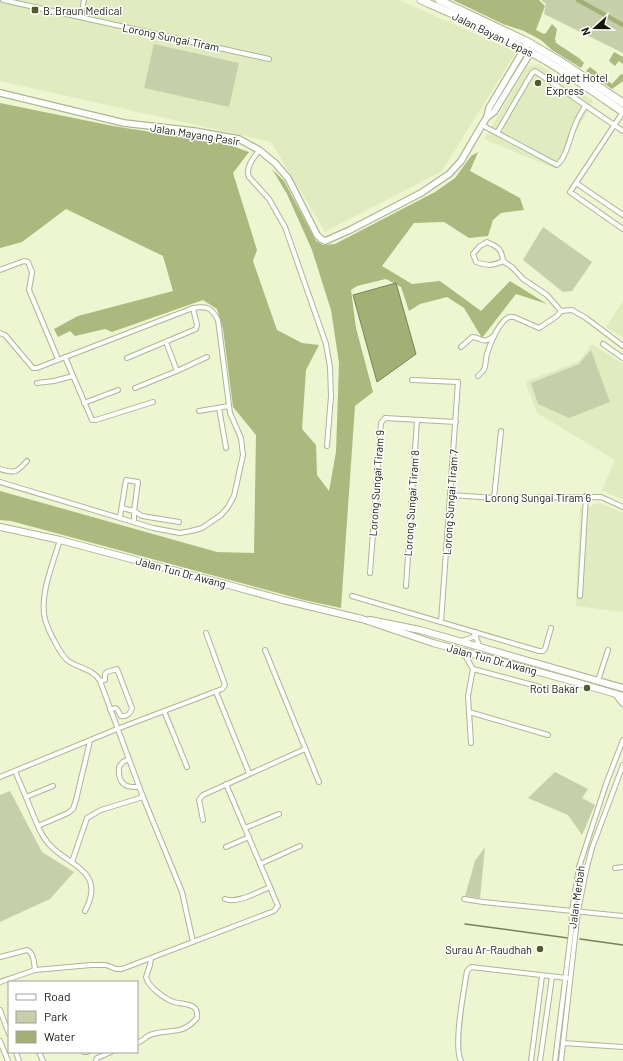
<svg xmlns="http://www.w3.org/2000/svg" width="623" height="1061" font-family="Barlow,sans-serif">
	<rect width="100%" height="100%" fill="#edf6d1"/>
	<g fill="#e0ebbf">
		<polygon points="0,0 399,0 516,52 442,171 325,232 271,142 0,81"/>
		<polygon points="538,64 593,101 556,169 484,139 527,67"/>
		<polygon points="623,301 623,338 606,327"/>
		<polygon points="592,344 623,364 623,500 602,490 615,460 537,413 526,384 527,381 579,361"/>
		<polygon points="600,503 623,513 623,612 576,606 580,507 591,507 594,504"/>
	</g>
	<g fill="#c6cfaa">
		<polygon points="541,0 623,0 623,53 544,14 546,4"/>
		<polygon points="154,44 239,63 229,107 144,88"/>
		<polygon points="543,227 592,262 572,291 563,292 523,260"/>
		<polygon points="591,350 610,402 569,418 538,404 531,383 579,364"/>
		<polygon points="555,772 588,789 582,798 595,805 582,835 568,815 528,798"/>
		<polygon points="10,791 42,852 74,872 50,899 0,922 0,795"/>
		<polygon points="485,847 480,898 465,896 475,861"/>
	</g>
	<g fill="#abb97e">
		<polygon points="453,0 539,0 545,6 536,30 544,34 546,33 552,24 557,29 555,39 556,43 579,58 584,63 581,68 552,50 541,40 524,31 503,24"/>
		<polygon points="614,52 623,57 623,64 619,61 615,66 609,61"/>
		<polygon points="590,67 612,84 621,74 623,75 623,81 612,89 586,71"/>
		<polygon points="0,103 113,126 227,144 249,152 233,173 257,250 253,261 277,330 302,343 319,345 306,370 302,429 316,445 317,475 329,491 336,452 339,363 331,310 312,250 287,194 272,169 284,181 316,241 323,245 335,244 435,192 455,178 471,156 478,152 470,171 520,198 524,210 501,213 493,220 488,236 469,238 444,222 414,223 382,266 412,284 440,281 481,311 510,281 547,304 516,294 482,338 464,308 447,297 420,304 409,311 401,287 386,279 357,286 351,290 356,328 373,392 355,406 341,608 304,600 11,521 0,520 0,491 217,552 254,553 256,435 233,407 223,329 217,309 203,300 112,332 105,329 75,336 70,331 58,337 54,329 78,316 173,291 163,256 66,209 22,242 0,248"/>
	</g>
	<polygon fill="#a2b075" stroke="#788255" points="396,283 416,354 377,382 353,295"/>
	<g fill="none" stroke-linecap="round" stroke-linejoin="round">
		<g stroke="#788255" stroke-width="1.5">
			<polyline points="465,924 568,938"/>
			<polyline points="580,939 623,945"/>
		</g>
		<polyline stroke="#a2b075" stroke-width="4.5" points="578,0 623,25"/>
		<defs>
			<g id="street">
				<polyline points="3,0 269,59"/>
				<polyline points="81,17 84,0"/>
				<polyline points="623,112 570,192 623,229"/>
				<path d="M 482,125 L 557,165 C 567,157 570,135 576,123 C 578,117 582,112 585,106"/>
				<polyline points="497,133 532,73 535,71 623,131"/>
				<path d="M 259,150 C 254,158 245,167 249,177 L 269,199 L 285,227 L 326,344 L 330,367 L 331,396 L 327,446"/>
				<polyline points="576,183 623,215"/>
				<path d="M 503,261 C 502,249 498,247 487,242 L 480,246 L 473,254 L 476,262 C 487,266 493,266 503,261 L 513,268 L 523,279 L 547,295 L 561,311"/>
				<polyline points="0,270 24,261 28,262 32,272 29,290 58,359"/>
				<path d="M 0,333 L 5,335 L 33,368 L 37,368 L 193,308 C 207,306 211,307 218,320 L 230,413 L 241,438 L 243,455 L 234,496 L 228,507 L 221,515 L 202,528 L 191,531 L 180,533 L 153,528 L 0,482"/>
				<polyline points="166,342 177,371"/>
				<polyline points="603,344 623,358"/>
				<path d="M 461,347 L 472,337 C 484,338 481,345 494,336"/>
				<polyline points="65,357 92,420 96,420 153,402"/>
				<polyline points="127,358 196,329 197,325 193,308"/>
				<path d="M 478,376 C 488,368 484,365 487,354 C 490,343 499,322 509,317 L 514,317 L 539,328 L 557,316 L 561,311 L 572,310 L 586,318 L 623,346"/>
				<polyline points="412,380 458,382 441,622"/>
				<polyline points="37,383 54,381 73,376"/>
				<polyline points="135,388 177,371 207,357"/>
				<polyline points="84,403 118,390"/>
				<polyline points="219,408 226,448"/>
				<polyline points="199,411 229,406"/>
				<path d="M 0,469 C 15,474 17,472 27,461"/>
				<polyline points="451,495 494,498 601,497 623,507"/>
				<polyline points="494,498 501,431"/>
				<polyline points="122,508 134,511 142,516 179,522"/>
				<polyline points="120,517 126,480 138,482 134,511 134,522"/>
				<path d="M 60,540 C 53,563 39,596 45,619 C 47,627 51,635 55,642 C 58,648 62,655 67,660 C 77,668 94,669 100,681 L 143,797 L 182,892 L 193,942"/>
				<polyline points="370,573 381,423 385,418 456,422"/>
				<polyline points="406,586 417,420"/>
				<polyline points="352,596 539,651 543,651 545,649 551,628"/>
				<polyline points="580,596 586,496"/>
				<polyline points="476,633 476,638 480,647"/>
				<polyline points="462,641 473,637 476,632"/>
				<polyline points="265,650 319,782"/>
				<polyline points="460,652 466,657 473,669 468,696 471,743"/>
				<polyline points="473,669 540,687"/>
				<path d="M 100,681 L 105,680 L 105,674 L 107,672 L 117,669 L 132,708 C 131,713 127,717 121,716 L 117,709 L 115,708 L 110,710"/>
				<polyline points="598,681 608,650"/>
				<polyline points="216,692 249,773"/>
				<polyline points="164,711 187,767"/>
				<polyline points="469,712 548,735"/>
				<path d="M 129,759 L 123,762 L 119,767 C 118,783 124,788 139,787"/>
				<path d="M 15,771 C 21,786 28,801 34,817 C 37,823 39,830 43,836 C 60,866 109,866 85,911"/>
				<polyline points="0,777 117,729 222,689 225,685 224,682 206,633"/>
				<polyline points="26,797 53,786"/>
				<polyline points="203,820 199,800 203,795 305,749"/>
				<polyline points="38,826 68,813 73,809 76,800 90,741"/>
				<polyline points="245,828 279,814"/>
				<polyline points="226,847 249,837"/>
				<polyline points="72,862 87,818 101,810 143,797"/>
				<polyline points="260,864 300,846"/>
				<polyline points="615,868 623,867"/>
				<path d="M 225,899 C 237,904 258,892 270,887"/>
				<polyline points="464,899 483,902 623,916"/>
				<path d="M 0,957 L 27,950 C 34,953 34,963 35,970"/>
				<polyline points="0,982 35,970 91,965 106,965 116,969 122,969 274,911 278,906 226,784"/>
				<polyline points="0,1010 9,1034"/>
				<polyline points="0,1041 8,1061"/>
				<path d="M 137,1043 C 143,1041 147,1035 153,1034 C 171,1029 183,1035 197,1018 C 199,1002 184,1005 174,1002 C 165,999 148,987 146,977 L 150,965 L 151,959"/>
				<polyline points="563,1043 623,1047"/>
				<polyline points="16,1052 19,1061"/>
				<polyline points="39,1052 43,1061"/>
				<polyline points="84,1052 87,1052"/>
				<polyline points="96,1061 97,1058 111,1052"/>
				<path d="M 461,1061 C 453,1046 464,990 467,971 L 471,967 L 567,978"/>
				<polyline points="531,1061 542,976"/>
				<polyline points="540,1061 552,977"/>
				<polyline points="555,1061 571,933 572,911 579,867 606,784 623,740"/>
				<polyline points="561,1061 578,911 586,871 592,848 623,765"/>
			</g>
			<g id="secondary">
				<polyline points="0,93 124,123 194,131 239,139 259,150 275,163 288,178 317,235 321,239 325,241 350,230 421,193 449,174 461,161 482,125 487,117 489,108 526,46"/>
				<polyline points="487,117 494,112 532,50"/>
			</g>
			<g id="primary">
				<polyline points="0,527 60,540 225,584 283,600 362,619 433,643 568,680 623,696"/>
				<polyline points="370,620 420,630 623,688"/>
				<polyline points="616,694 623,703"/>
			</g>
			<g id="highway">
				<path d="M 421,0 C 455,15 490,30 523,48 C 558,66 591,90 623,112"/>
				<polyline points="439,0 528,42 560,61 623,103"/>
			</g>
		</defs>
		<use href="#street" stroke="#adb693" stroke-width="6"/>
		<use href="#secondary" stroke="#adb693" stroke-width="8"/>
		<use href="#primary" stroke="#adb693" stroke-width="8"/>
		<use href="#highway" stroke="#adb693" stroke-width="9"/>
		<use href="#street" stroke="#fff" stroke-width="4"/>
		<use href="#secondary" stroke="#fff" stroke-width="5.5"/>
		<use href="#primary" stroke="#fff" stroke-width="6"/>
		<use href="#highway" stroke="#fff" stroke-width="7"/>
	</g>
	<g fill="#515b2b" stroke="#fff" stroke-width="1.5">
		<rect x="31" y="6" width="8" height="8" rx="2"/>
		<circle cx="538" cy="83" r="4"/>
		<circle cx="587" cy="688" r="4"/>
		<circle cx="540" cy="949" r="4"/>
	</g>
	<g text-anchor="middle" dominant-baseline="central" stroke-width="3" stroke-linejoin="round" paint-order="stroke">
		<g font-size="11" fill="#15180b" stroke="#fff" text-anchor="start">
			<text x="43" y="10">B. Braun Medical</text>
			<text x="546" y="77">Budget Hotel<tspan x="546" dy="13">Express</tspan></text>
			<text x="579" y="688" text-anchor="end">Roti Bakar</text>
			<text x="532" y="949" text-anchor="end">Surau Ar-Raudhah</text>
		</g>
		<g font-size="11" fill="#15180b" stroke="#fff">
			<text transform="translate(493 34) rotate(26)">Jalan Bayan Lepas</text>
			<text transform="translate(171 37) rotate(12)">Lorong Sungai Tiram</text>
			<text transform="translate(195 134) rotate(9)">Jalan Mayang Pasir</text>
			<text transform="translate(376 483) rotate(-86)">Lorong Sungai Tiram 9</text>
			<text x="538" y="497">Lorong Sungai Tiram 6</text>
			<text transform="translate(450 502) rotate(-86)">Lorong Sungai Tiram 7</text>
			<text transform="translate(411 503) rotate(-86)">Lorong Sungai Tiram 8</text>
			<text transform="translate(181 572) rotate(15)">Jalan Tun Dr Awang</text>
			<text transform="translate(492 659) rotate(15)">Jalan Tun Dr Awang</text>
			<text transform="translate(576 897) rotate(-82)">Jalan Merbah</text>
		</g>
	</g>
	<rect x="8" y="981" width="130" height="72" fill="#ffffff" stroke="#a1a39d"/>
	<rect x="16" y="994" width="20" height="6" fill="#ffffff" stroke="#a1a39d"/>
	<text x="44" y="1001" font-size="12" fill="#15180b">Road</text>
	<rect x="16" y="1011" width="20" height="12" fill="#c6cfaa" stroke="#a1a39d"/>
	<text x="44" y="1021" font-size="12" fill="#15180b">Park</text>
	<rect x="16" y="1031" width="20" height="12" fill="#a2b075" stroke="#a1a39d"/>
	<text x="44" y="1041" font-size="12" fill="#15180b">Water</text>
	<g transform="translate(595 28) rotate(249)" stroke="#ffffff" stroke-width="3" paint-order="stroke">
	<path d="M0-3L7 15L0 10L-7 15Z" fill="#15180b"/>
	<text y="-6" font-size="11" font-weight="bold" text-anchor="middle" fill="#15180b">N</text>
	</g>
</svg>
